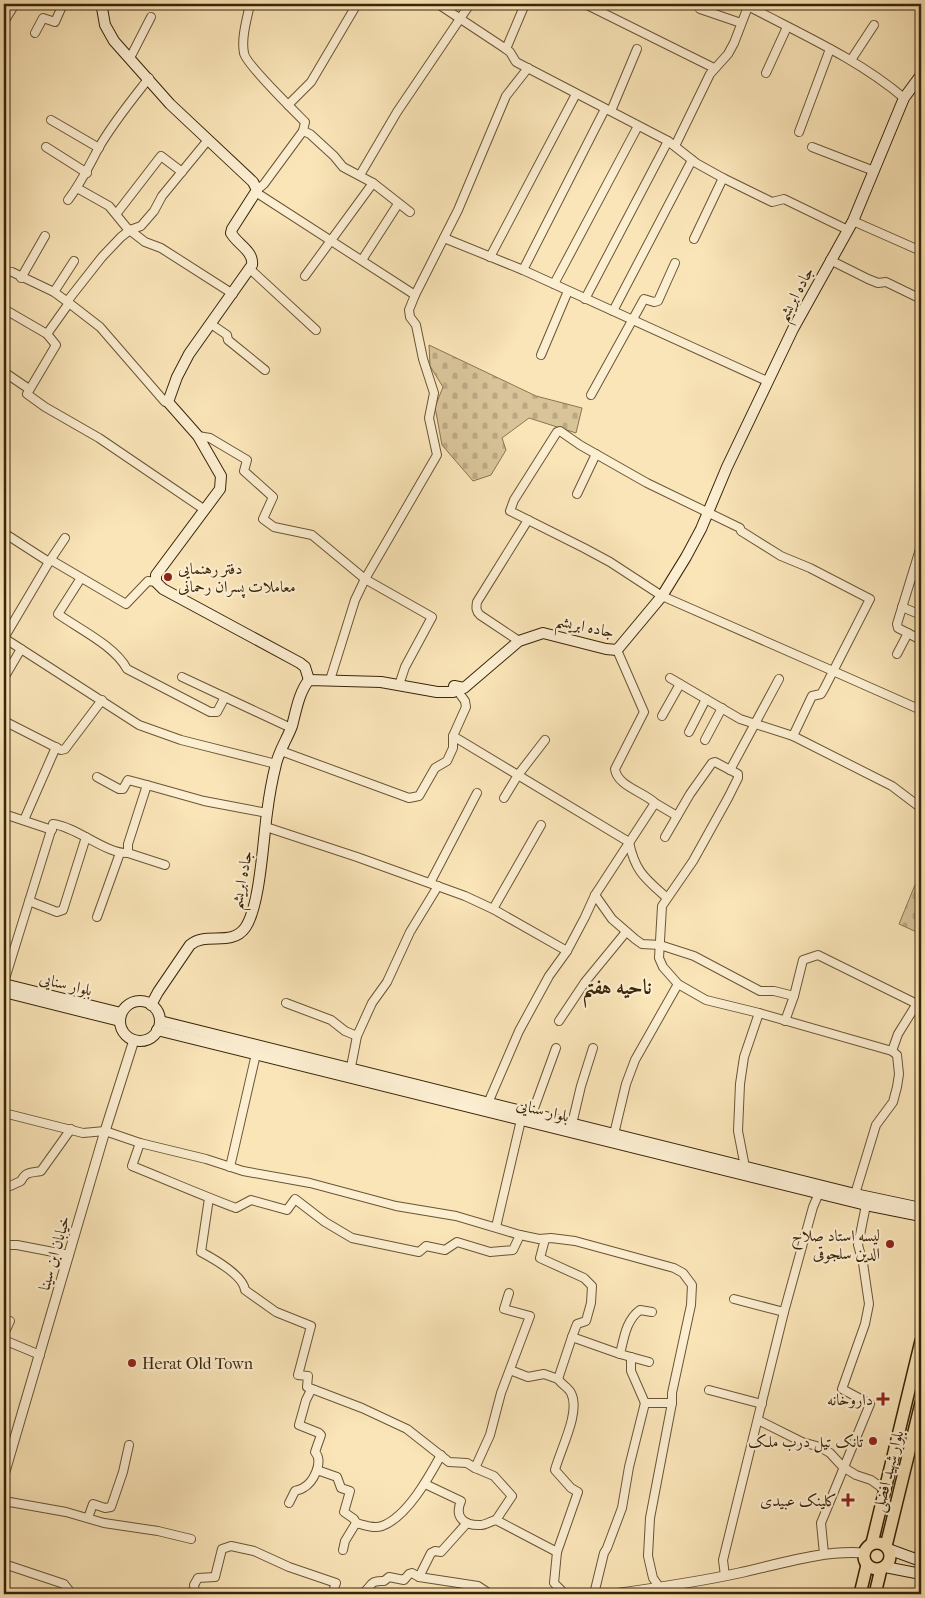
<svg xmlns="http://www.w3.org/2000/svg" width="925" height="1598" font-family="'IM FELL French Canon',Amiri,serif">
	<defs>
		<pattern id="cemetery-stones" width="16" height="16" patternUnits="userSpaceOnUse" patternTransform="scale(1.25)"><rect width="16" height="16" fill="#d9c49a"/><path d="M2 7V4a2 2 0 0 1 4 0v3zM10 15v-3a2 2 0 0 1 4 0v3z" fill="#bba883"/></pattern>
	</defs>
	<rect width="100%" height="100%" fill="#fae5b8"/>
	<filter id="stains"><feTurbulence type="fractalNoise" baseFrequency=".004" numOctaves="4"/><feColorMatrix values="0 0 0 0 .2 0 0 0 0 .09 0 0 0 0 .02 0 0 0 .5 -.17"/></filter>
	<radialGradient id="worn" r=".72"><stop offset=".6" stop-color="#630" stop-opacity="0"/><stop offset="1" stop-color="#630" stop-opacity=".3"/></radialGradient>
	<g fill="url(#cemetery-stones)" stroke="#897451">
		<polygon points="429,345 536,396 582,408 576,433 529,418 502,438 506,450 491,475 473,481 442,445 435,407 443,387 430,366"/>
		<polygon points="917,880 921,882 921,934 899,924"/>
	</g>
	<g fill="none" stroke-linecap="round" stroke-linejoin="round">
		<defs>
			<g id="minor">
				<path d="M 250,4 C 247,19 241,38 244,53 C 245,63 295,112 305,122 L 303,131 L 264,184 L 257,190"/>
				<polyline points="438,4 506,49 510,52 516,62 668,141 696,163 723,178 694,239"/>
				<polyline points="585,4 714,68"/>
				<path d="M 748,6 C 801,34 858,59 904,98"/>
				<polyline points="700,9 741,23"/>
				<polyline points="4,22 15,4"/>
				<polyline points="35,33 43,18 55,22 63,4"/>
				<polyline points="506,49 525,4"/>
				<polyline points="130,58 151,17"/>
				<polyline points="851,60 874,25"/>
				<polyline points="766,73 787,27"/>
				<polyline points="288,105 311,82 357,4"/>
				<polyline points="611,111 637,49"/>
				<polyline points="51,120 99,148"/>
				<polyline points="303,131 310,134 334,156 343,167 373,183 410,212"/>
				<polyline points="799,132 830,49"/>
				<polyline points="675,146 710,74 728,54 734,43 749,4"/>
				<polyline points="46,147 87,173"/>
				<polyline points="812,147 874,171"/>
				<polyline points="360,175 397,112 470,4"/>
				<polyline points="723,178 772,202 784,199 848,230"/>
				<polyline points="77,188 109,206 127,228 145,242 161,248 233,294"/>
				<polyline points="257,193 415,295 409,310 410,317 416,325 423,359 434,393 429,418 437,455 365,579 355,600 330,680"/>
				<path d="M 68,200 C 81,183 88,168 98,149 C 112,124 131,101 149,78"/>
				<polyline points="117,213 161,156 182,172"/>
				<polyline points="853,221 921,251"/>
				<polyline points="444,238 523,270 767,381"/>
				<polyline points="490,257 576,94"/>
				<polyline points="362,260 398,204"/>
				<polyline points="830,260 868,279 878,283 886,282 921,299"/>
				<polyline points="250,269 316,330"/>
				<polyline points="523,270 605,109"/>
				<polyline points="12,272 54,292 69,303 69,299 102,257 121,237 130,230 141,226 154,211 162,196 208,140"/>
				<polyline points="305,276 373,183"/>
				<polyline points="21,278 45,236"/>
				<polyline points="554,284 638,126"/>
				<polyline points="54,292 74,261"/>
				<polyline points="415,295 458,210 506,96 528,68"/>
				<polyline points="585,299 668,141"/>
				<polyline points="4,309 47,334 69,303 100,327 165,402 168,402"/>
				<polyline points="613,311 692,160"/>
				<polyline points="211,324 227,335 228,340 265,370"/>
				<polyline points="47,334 56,345 27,394 45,407 99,438 205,510"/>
				<polyline points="541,355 568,291"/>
				<polyline points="4,372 29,389"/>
				<polyline points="591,395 644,299 654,302 658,301 675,263"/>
				<polyline points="198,436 210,438 247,460 244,471 273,497 263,519 274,527 312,535 365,579 432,617 405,667 399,685"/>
				<polyline points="577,494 596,454"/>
				<polyline points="4,533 49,562"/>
				<polyline points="921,546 897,624 898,628 921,640"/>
				<polyline points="51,560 126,604 148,581 156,582"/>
				<path d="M 81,578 L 58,614 C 79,629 115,646 127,669 L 210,712 L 217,712 L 225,697"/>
				<polyline points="902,607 921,615"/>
				<polyline points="4,638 139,725 181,740 276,764"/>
				<polyline points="4,638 49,562 65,538"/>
				<path d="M 519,641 L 480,615 C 476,611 476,608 477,602 L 528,520"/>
				<polyline points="897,654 908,633"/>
				<polyline points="182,677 291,728"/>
				<polyline points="4,678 21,649"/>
				<polyline points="670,678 740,719 793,736 892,786 921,808"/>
				<polyline points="662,716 680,684"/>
				<polyline points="4,721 61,750 65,749 102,700"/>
				<polyline points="689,732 706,699"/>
				<path d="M 453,736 L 629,842 C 635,872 646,879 667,898"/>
				<polyline points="793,736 812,696 821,694 824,689 870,599 810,568 781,556 741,531 740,528 647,483 580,445 560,431 557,432 514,500 510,511 584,548 610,562 662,596 833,671 921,710"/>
				<polyline points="705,740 722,708"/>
				<polyline points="281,751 409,798 419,796 435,768 447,761 453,748 453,736 466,707 465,701 454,686"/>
				<polyline points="730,770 779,679"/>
				<polyline points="97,777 119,789 123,789 128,780 147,785"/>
				<polyline points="504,798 518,775 545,740"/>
				<polyline points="655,803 677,816"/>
				<polyline points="4,814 52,830"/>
				<polyline points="24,820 56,747"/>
				<polyline points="266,827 357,857 465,896 493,909 567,951"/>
				<polyline points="665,837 690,794 712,763 715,762 738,774 738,778 728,798 693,861 662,906 659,958 663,967 678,984 706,1000 759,1013 892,1051 897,1055 899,1074 897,1087 893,1102 876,1125 855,1194"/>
				<polyline points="128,853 165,865"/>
				<polyline points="430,883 477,793"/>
				<polyline points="595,895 612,919 635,939 642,944 660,945 694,956 760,991 774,991 794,996"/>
				<polyline points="29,901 57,912 63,910 86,837"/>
				<polyline points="493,909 541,825"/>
				<polyline points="97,917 120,853"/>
				<path d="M 4,982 L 53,824 C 77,827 106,854 128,853 L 128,844 L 147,785 L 204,801 L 267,813"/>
				<polyline points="286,1003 331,1020 345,1031 357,1036"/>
				<polyline points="559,1021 585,982 626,932"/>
				<polyline points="785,1021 794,996 803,960 818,955 917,1004"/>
				<polyline points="892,1051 898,1034 921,997"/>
				<polyline points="350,1072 357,1036 372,1003 387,982 410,932 438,886"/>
				<path d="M 488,1103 L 519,1031 L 549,976 L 567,951 L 585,917 L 595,895 L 655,803 C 644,792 617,786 615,769 L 644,712 L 617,650"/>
				<polyline points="4,1113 83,1133 105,1131 140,1143 206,1159 243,1171 310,1183 396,1206 456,1216 520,1235 539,1239 551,1238 575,1241 674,1268 683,1273 692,1285 691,1305 672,1393 672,1403 650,1518 648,1556 653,1578 660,1588"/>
				<polyline points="532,1114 556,1048"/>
				<polyline points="572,1124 581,1086 593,1048"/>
				<polyline points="614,1134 626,1084 635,1060 678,984"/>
				<path d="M 140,1143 L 132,1166 C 167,1180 201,1195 236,1208 L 251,1200 L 287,1210 L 295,1199 L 325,1222 L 352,1238 L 419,1252 L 426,1246 L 445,1250 L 457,1242 L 490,1252 L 513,1250 L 520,1235"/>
				<polyline points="230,1167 256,1054"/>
				<polyline points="745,1167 738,1131 740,1084 744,1057 759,1013"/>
				<path d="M 4,1185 L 10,1186 L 21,1181 C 26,1171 31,1173 41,1171 L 71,1129"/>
				<path d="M 209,1198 L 201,1252 C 214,1259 243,1275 245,1290 L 276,1312 L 311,1326 L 298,1375 L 308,1376 L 307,1387 L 362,1408 L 407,1429 L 449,1462 L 467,1463 L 475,1468 L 494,1476 L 512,1496 L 496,1520"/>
				<polyline points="496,1227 521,1120"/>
				<polyline points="545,1239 540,1258 584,1278 592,1286 591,1303 586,1321 577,1324 572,1337"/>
				<polyline points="4,1245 17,1245 69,1255"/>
				<polyline points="734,1299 784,1312"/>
				<polyline points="4,1334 10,1321"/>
				<polyline points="4,1340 40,1355"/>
				<path d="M 620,1354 C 624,1338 626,1320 640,1310 L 652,1312"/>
				<polyline points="631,1357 631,1371 645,1403 672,1403"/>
				<polyline points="510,1370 528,1377 544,1374 558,1379"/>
				<polyline points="709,1390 762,1404"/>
				<polyline points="758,1420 802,1442 820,1447 830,1453 843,1467 856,1475 871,1480 885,1490"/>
				<polyline points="475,1468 490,1435 501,1393 530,1316 504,1309 509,1293"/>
				<polyline points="317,1470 337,1477 341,1488 350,1491 344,1512 354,1519 356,1523 345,1541 343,1550"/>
				<path d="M 425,1484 L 461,1501 C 454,1517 464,1526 481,1525 C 485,1525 491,1521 496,1520 L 557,1552"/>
				<polyline points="4,1501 66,1512 104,1523 158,1531 191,1539"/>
				<path d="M 289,1503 L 295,1491 C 297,1490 300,1490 303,1488 C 313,1483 324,1462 315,1452 L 321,1435 L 319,1433 L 299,1425 L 306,1400 L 311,1390"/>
				<polyline points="88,1518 93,1504 105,1508 111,1507 123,1472 129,1445"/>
				<path d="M 356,1523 C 364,1525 374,1529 382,1526 C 407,1517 429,1477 441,1455"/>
				<polyline points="824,1554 821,1523 870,1404 842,1389 865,1324 869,1304 863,1263 858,1245 866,1205"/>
				<polyline points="917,1559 921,1549"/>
				<polyline points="4,1564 64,1584 72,1594"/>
				<polyline points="725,1576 723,1560 784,1312 813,1207 819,1193"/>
				<polyline points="419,1577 431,1553 435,1551 441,1552 467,1523"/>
				<polyline points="180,1594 195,1592 194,1585 198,1578 215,1577 222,1549 231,1546 254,1551 289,1567 336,1583 332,1594"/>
				<path d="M 361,1594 C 373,1588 367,1580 384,1581 L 389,1577 L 404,1580 L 409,1574 L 412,1573 L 419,1577 L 478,1586 L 490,1594"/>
				<path d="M 564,1594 L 562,1591 L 554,1583 L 557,1552 L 578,1492 L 571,1488 L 555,1470 C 560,1450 581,1412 571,1393 C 569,1388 561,1384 558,1379 L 572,1337 L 620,1354 L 649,1362"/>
				<polyline points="594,1594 604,1553 607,1548 622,1508 629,1467 645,1403"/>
			</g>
			<g id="tertiary">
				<polyline points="4,1475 105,1131 134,1040"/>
				<path d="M 614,1594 C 656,1588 698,1582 739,1573 C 780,1564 822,1550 864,1553"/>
			</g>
			<g id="secondary">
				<path d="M 103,4 L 102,8 L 105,25 L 114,41 L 170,104 L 253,182 L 257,190 L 232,229 L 231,233 C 237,244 254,251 252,265 L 189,354 L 177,377 L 168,402 L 198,436 L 221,476 L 220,489 L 156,575 L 156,582 L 163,589 L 300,663 L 305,667 L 309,680"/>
				<polyline points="4,984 121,1013"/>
				<polyline points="4,992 120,1021"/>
				<circle cx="140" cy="1021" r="20"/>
				<path d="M 151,1005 L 158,992 L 190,945 C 206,931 231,947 245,928 C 260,907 263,841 267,813 C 269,797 272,780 276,764 C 279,751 287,739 292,726 C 296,711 299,692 309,680 L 381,682 L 437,692 L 453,692 L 454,686 L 464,688 L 519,641 L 543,633 L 606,649 L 617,650 L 662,596 L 686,557 L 701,529 L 727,467 L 793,329 L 853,221 L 904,98 L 921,75"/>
				<polyline points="160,1021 855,1194 921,1208"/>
				<polyline points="157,1030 866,1205 921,1216"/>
				<polyline points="888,1549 921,1561"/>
				<polyline points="885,1567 921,1574"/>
			</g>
			<g id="primary">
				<circle cx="877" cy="1556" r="13"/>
				<polyline points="872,1543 921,1341"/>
				<polyline points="886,1546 921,1403"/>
				<polyline points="860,1594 867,1565"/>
				<polyline points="875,1594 881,1569"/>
			</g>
		</defs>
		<use href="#minor" stroke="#695534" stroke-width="10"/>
		<use href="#tertiary" stroke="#695534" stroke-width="11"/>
		<use href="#secondary" stroke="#392508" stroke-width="12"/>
		<use href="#primary" stroke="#392508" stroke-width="14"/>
		<use href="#minor" stroke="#fceed1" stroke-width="8"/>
		<use href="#tertiary" stroke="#fceed1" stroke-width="9"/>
		<use href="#secondary" stroke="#fceed1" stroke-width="10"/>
		<use href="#primary" stroke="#fae5b8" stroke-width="11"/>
	</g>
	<g fill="#8f2418" stroke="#fceed1" stroke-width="2">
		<circle cx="168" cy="577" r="5"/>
		<circle cx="890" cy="1244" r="5"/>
		<circle cx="132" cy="1363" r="5"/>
		<path d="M880.5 1391.5h5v5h5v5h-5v5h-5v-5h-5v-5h5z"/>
		<circle cx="873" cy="1441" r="5"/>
		<path d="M845.5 1492.5h5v5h5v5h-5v5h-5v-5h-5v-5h5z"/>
	</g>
	<g text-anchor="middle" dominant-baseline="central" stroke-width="4.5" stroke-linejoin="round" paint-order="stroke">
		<g font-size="16" fill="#392508" stroke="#fceed1">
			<text transform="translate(795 294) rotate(-62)">جاده ابریشم</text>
			<text transform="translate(585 626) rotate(12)">جاده ابریشم</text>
			<text transform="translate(241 880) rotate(-79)">جاده ابریشم</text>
			<text transform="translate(66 984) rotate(14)">بلوار سنایی</text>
			<text transform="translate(543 1110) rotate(14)">بلوار سنایی</text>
			<text transform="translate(54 1253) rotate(-74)">خیابان ابن سینا</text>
			<text transform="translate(888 1471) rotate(-76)">بلوار شهید افضلی</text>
		</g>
		<g font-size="16" fill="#392508" stroke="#fceed1" text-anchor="end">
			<text x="178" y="568" text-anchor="start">دفتر رهنمایی<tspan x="178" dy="18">معاملات پسران رحمانی</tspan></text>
			<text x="880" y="1235">لیسه استاد صلاح<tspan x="880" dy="18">الدین سلجوقی</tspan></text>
			<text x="142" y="1363" text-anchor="start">Herat Old Town</text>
			<text x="873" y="1399">داروخانه</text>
			<text x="863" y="1441">تانک تیل درب ملک</text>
			<text x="837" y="1500">کلینک عبیدی</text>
		</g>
		<g font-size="21" font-weight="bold" fill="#392508" stroke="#fceed1">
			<text x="617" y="987">ناحیه هفتم</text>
		</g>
	</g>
	<rect width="925" height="1598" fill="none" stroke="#fae5b8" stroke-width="20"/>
	<rect x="5" y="5" width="915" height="1588" fill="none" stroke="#392508" stroke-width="2.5"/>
	<rect x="10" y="10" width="905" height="1578" fill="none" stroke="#392508"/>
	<rect width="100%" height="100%" filter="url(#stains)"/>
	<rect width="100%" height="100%" fill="url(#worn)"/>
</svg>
